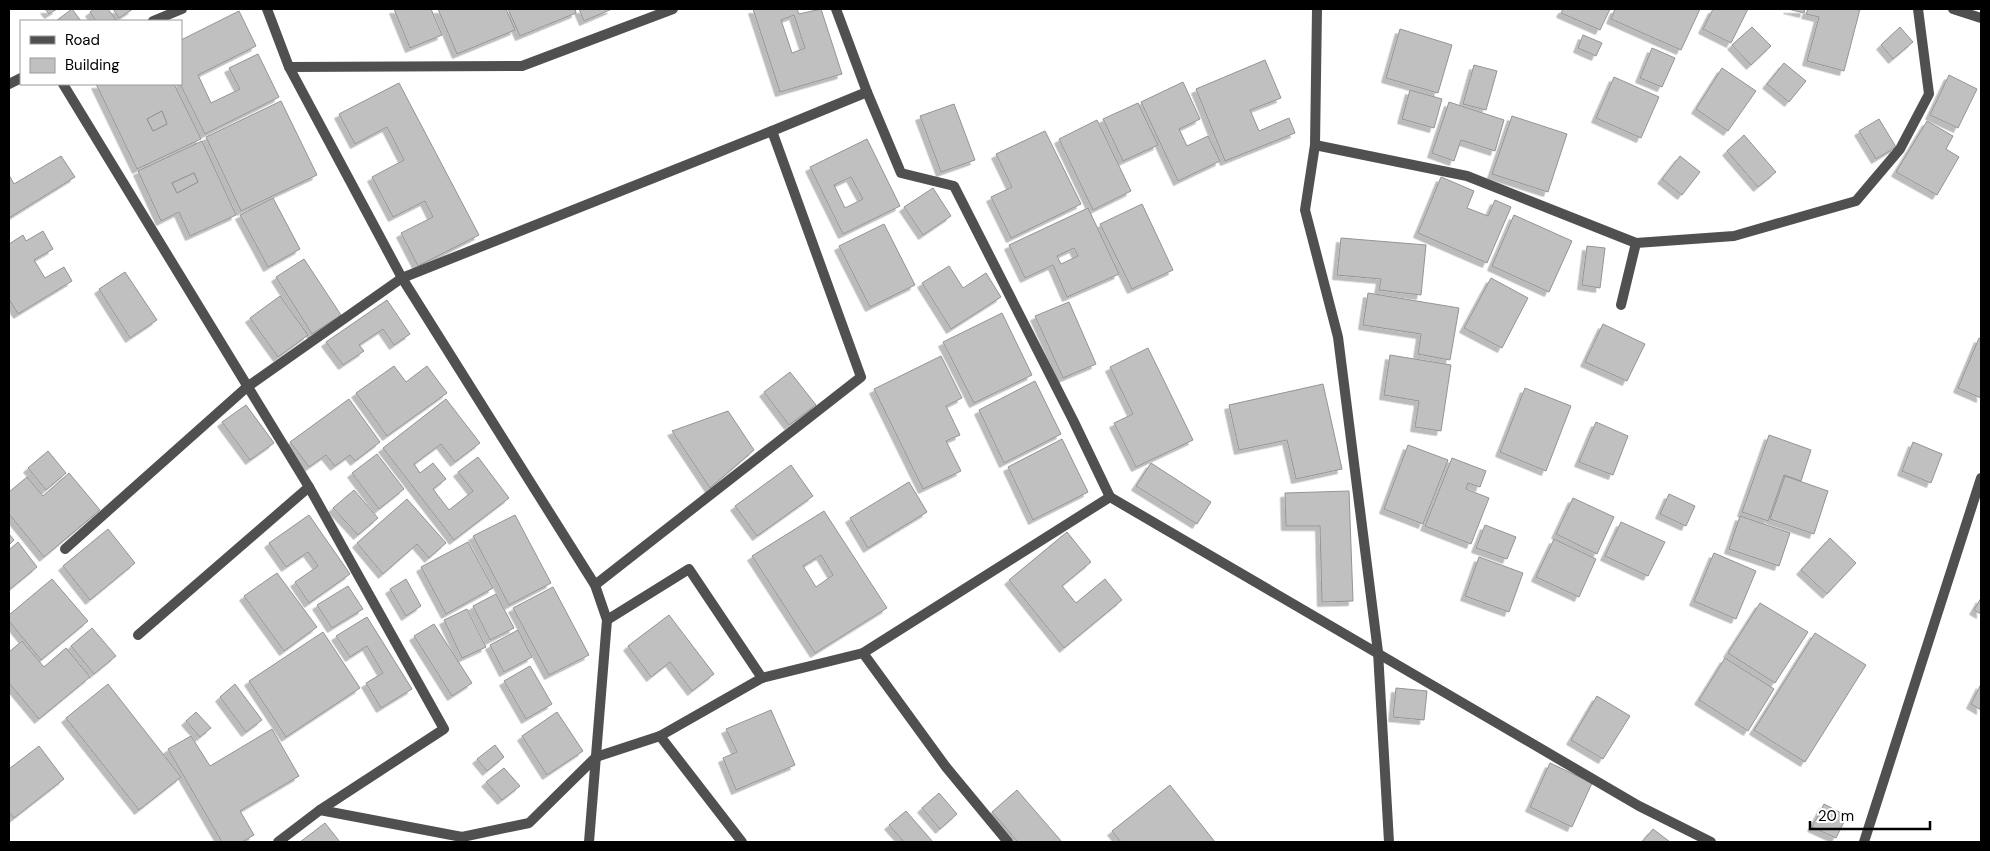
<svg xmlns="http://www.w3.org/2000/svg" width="1990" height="851" font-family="'DM Sans',sans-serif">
	<defs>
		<filter id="shadow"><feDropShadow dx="-4.5" dy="4.5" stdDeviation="0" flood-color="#0004"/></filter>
	</defs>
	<rect width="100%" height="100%" fill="#fff"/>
	<g fill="#c0c0c0" stroke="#949494" fill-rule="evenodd" filter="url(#shadow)">
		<polygon points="45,9 57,9 49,14"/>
		<polygon points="72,9 81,21 56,21"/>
		<polygon points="94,9 108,9 116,20 114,21 96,21 90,12"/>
		<polygon points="113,9 133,9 119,18"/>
		<polygon points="394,9 431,9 442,35 410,48"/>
		<polygon points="438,9 506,9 515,30 457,54"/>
		<polygon points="508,9 575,9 576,13 520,36"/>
		<polygon points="579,9 612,9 584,21"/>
		<path d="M 753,9 L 797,9 L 799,14 L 821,9 L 842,74 L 780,92 ZM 794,15 L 805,48 L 792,53 L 781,20 Z"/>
		<polygon points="1563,9 1610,9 1600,30 1561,13"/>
		<polygon points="1615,9 1700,9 1681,50 1611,19"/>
		<polygon points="1713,9 1748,9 1731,43 1703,29"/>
		<polygon points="1788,9 1805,9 1804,13"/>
		<polygon points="1808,9 1860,9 1844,71 1807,61 1819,17 1806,14"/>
		<polygon points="239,11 256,46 198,75 211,103 240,89 229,68 258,54 279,97 205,134 180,84 181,84 181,40"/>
		<polygon points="1752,27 1771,46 1751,65 1732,45"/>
		<polygon points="1900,27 1913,42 1893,59 1881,45"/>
		<polygon points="1400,29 1452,45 1438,93 1386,78"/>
		<polygon points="1583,35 1602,43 1596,56 1578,48"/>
		<polygon points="1652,48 1675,58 1662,87 1640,78"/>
		<polygon points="1265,60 1281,98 1250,110 1259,131 1289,118 1295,133 1225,161 1196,89"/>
		<polygon points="1784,63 1806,81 1789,102 1767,84"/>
		<polygon points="1474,65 1497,71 1486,110 1463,104"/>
		<polygon points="1722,68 1756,91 1728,131 1696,109"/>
		<polygon points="1949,75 1977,89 1958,128 1930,115"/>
		<polygon points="1614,77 1659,97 1641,138 1596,118"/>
		<polygon points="1183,82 1200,119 1179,129 1187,146 1208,136 1220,161 1178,181 1141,102"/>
		<polygon points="399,83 479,235 418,266 401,233 433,217 425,201 393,217 372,177 404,160 387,127 355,144 339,114"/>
		<path d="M 96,84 L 174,84 L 201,139 L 137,169 ZM 162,111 L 167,124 L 153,131 L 147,119 Z"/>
		<polygon points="1410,90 1442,99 1434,128 1402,119"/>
		<polygon points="281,101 317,175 241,211 206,137"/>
		<polygon points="1449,102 1504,120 1495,151 1461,140 1454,161 1432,153"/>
		<polygon points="1138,103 1158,145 1123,161 1103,119"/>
		<polygon points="954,104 975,160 941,172 920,116"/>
		<polygon points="162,111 167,124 153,131 147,119"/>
		<polygon points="1512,116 1567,134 1548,192 1492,174"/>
		<polygon points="1879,119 1896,147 1876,159 1859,131"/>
		<polygon points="1097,120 1131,191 1093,210 1059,139"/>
		<polygon points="1927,121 1953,136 1946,149 1959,157 1937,195 1896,172"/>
		<polygon points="1045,131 1081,204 1011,238 991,197 1012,187 996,154"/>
		<polygon points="1744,135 1776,172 1758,187 1727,151"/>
		<path d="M 867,139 L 900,206 L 843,234 L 810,167 ZM 851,177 L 863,199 L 845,208 L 834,185 Z"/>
		<path d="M 202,141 L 236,215 L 190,236 L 179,212 L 161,221 L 138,171 ZM 194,173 L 198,182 L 177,193 L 172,183 Z"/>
		<polygon points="61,156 75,177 9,218 9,175 14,184"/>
		<polygon points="1680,156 1700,172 1682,195 1662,179"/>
		<polygon points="194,173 198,182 177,193 172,183"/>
		<polygon points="1441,177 1474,191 1467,208 1488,216 1495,200 1511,207 1487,263 1418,233"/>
		<polygon points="933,188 951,216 923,235 904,207"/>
		<polygon points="273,198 300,249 268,267 240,215"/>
		<polygon points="1142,204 1173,270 1132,289 1100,224"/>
		<path d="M 1088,208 L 1119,274 L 1067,297 L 1053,265 L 1025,278 L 1009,245 ZM 1074,248 L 1078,256 L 1061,264 L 1057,256 Z"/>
		<polygon points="1514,215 1572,241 1549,292 1492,266"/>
		<polygon points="884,224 915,285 870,307 839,246"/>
		<polygon points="43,231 53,249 34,260 45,278 64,267 72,281 18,314 9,299 9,244 23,235 26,241"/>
		<polygon points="1341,238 1426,245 1421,295 1379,290 1381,279 1337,275"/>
		<polygon points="1587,246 1605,248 1600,288 1582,285"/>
		<polygon points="304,259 341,315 312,334 276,277"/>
		<polygon points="949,266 963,288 986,273 1001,297 951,329 922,283"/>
		<polygon points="125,272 157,320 130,338 99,289"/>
		<polygon points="1491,278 1528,298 1502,348 1464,328"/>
		<polygon points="1368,293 1459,308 1450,360 1418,354 1421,334 1363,325"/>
		<polygon points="280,296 308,335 278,357 250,318"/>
		<polygon points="387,300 410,334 394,345 383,329 359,345 364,351 343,365 326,342"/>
		<polygon points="1069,302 1096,364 1063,378 1035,316"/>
		<polygon points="1002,313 1032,375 974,403 943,342"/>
		<polygon points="1603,324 1645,344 1627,381 1585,362"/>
		<polygon points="1979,338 1981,339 1981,398 1958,388"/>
		<polygon points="1148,348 1193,440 1136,467 1114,423 1133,414 1110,367"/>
		<polygon points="1390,355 1451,365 1441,431 1415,427 1419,401 1384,395"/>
		<polygon points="941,356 962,398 946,406 960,435 946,441 961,471 923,489 874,389"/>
		<polygon points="394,366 406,382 427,366 447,393 387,436 356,393"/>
		<polygon points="790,372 816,405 789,425 764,392"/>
		<polygon points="1035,381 1061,434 1004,463 979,410"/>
		<polygon points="1323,384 1342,469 1296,479 1287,440 1239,450 1229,405"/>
		<polygon points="1525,388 1571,406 1546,471 1500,452"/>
		<polygon points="349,399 380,442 355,461 350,455 335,466 326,455 309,467 290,442"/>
		<polygon points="446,399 480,443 455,462 441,444 414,464 420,473 433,463 446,479 433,489 449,510 473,491 458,472 478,457 509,498 454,540 383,448"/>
		<polygon points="246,405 274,443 250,460 222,422"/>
		<polygon points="728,411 754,450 710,488 672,431"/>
		<polygon points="1596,422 1628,436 1613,475 1579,462"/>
		<polygon points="1769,435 1811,450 1801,481 1784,475 1768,521 1742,512"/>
		<polygon points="1062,439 1088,492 1033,520 1008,467"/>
		<polygon points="1913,442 1942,454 1931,483 1902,471"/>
		<polygon points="1408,445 1448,460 1423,524 1384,509"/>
		<polygon points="48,451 66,473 46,490 28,468"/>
		<polygon points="377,454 404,489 379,509 352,473"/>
		<polygon points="1452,458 1486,471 1480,487 1468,483 1466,489 1489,498 1471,544 1425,526"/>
		<polygon points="1151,463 1211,502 1197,524 1136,486"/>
		<polygon points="791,465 813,496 757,536 735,506"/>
		<polygon points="69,473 100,510 44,557 9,514 9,492 27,477 43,496"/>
		<polygon points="1785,476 1828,491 1814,534 1770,519"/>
		<polygon points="909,482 927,512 868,548 850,518"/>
		<polygon points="354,490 378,518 358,535 333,508"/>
		<polygon points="1349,491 1353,601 1322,602 1320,526 1286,526 1285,493"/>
		<polygon points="1669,494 1695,506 1686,526 1660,514"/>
		<polygon points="1573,498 1614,517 1597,554 1556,534"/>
		<polygon points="407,499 446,543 429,558 417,544 383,574 357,543"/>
		<path d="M 824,511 L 887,608 L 815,653 L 752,556 ZM 821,555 L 833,575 L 816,587 L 803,566 Z"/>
		<polygon points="309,515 350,574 309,603 295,582 318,566 308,552 286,567 269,543"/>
		<polygon points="515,515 551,583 509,605 473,536"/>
		<polygon points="1740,516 1790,533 1779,566 1729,549"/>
		<polygon points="1621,522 1665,542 1648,576 1605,556"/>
		<polygon points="1485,525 1516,537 1507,559 1476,548"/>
		<polygon points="108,529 135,563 90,600 63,566"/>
		<polygon points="1067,532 1091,562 1062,586 1076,603 1105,579 1122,600 1064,648 1009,580"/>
		<polygon points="9,534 14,540 9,545"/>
		<polygon points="1830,538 1856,563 1827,594 1801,570"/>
		<polygon points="1554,539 1596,559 1579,597 1536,577"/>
		<polygon points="18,542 37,567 9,590 9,550"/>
		<polygon points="468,542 493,588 446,614 421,567"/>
		<polygon points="1714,553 1756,571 1736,619 1694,601"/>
		<polygon points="1479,557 1523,573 1509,612 1465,596"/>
		<polygon points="277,573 317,627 284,651 244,596"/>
		<polygon points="52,579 88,621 41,660 9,621 9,615"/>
		<polygon points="406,579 421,606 406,616 390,589"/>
		<polygon points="348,586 363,609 332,628 317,605"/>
		<polygon points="553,587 589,655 549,675 513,608"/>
		<polygon points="496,594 514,628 490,640 473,606"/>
		<polygon points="1981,598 1981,614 1974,610"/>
		<polygon points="1760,603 1808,632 1775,683 1728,653"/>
		<polygon points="467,609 486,647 462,658 444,620"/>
		<polygon points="669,615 714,674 692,691 670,662 651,677 628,646"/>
		<polygon points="367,617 412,689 381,708 366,683 383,673 367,646 350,657 336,636"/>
		<polygon points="434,624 472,683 452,696 414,636"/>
		<polygon points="92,628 116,656 94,674 71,646"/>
		<polygon points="518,630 532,657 504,672 490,645"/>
		<polygon points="323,632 360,688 286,737 249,681"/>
		<polygon points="1815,633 1866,665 1805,762 1754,730"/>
		<polygon points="22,641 44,667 66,648 90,677 39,719 9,683 9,652"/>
		<polygon points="1725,658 1774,689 1748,731 1699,700"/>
		<polygon points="530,666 552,704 526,719 504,681"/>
		<polygon points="108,684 181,777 139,810 66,718"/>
		<polygon points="235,684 262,720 246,732 220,697"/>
		<polygon points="1981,684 1981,710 1971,704"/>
		<polygon points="1396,688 1427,691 1424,720 1393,717"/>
		<polygon points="1597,696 1630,716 1603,759 1571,740"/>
		<polygon points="771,710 795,765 736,790 723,758 737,752 726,729"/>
		<polygon points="196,712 211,728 200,737 186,721"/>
		<polygon points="557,712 583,751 547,775 522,736"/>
		<polygon points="272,729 299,776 240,811 254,835 242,842 222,842 168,749 191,736 210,766"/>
		<polygon points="495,745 504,757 487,771 477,759"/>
		<polygon points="39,746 64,779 14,818 9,812 9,769"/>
		<polygon points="1550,763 1592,783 1572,827 1530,807"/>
		<polygon points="504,768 520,786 502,800 486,782"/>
		<polygon points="1170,785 1215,842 1121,842 1112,831"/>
		<polygon points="1017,790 1062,842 1018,842 992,812"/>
		<polygon points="939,793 957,814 940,829 922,808"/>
		<polygon points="1824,804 1847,816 1836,838 1812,827"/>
		<polygon points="906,811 933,842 904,842 889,825"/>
		<polygon points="325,823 340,842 300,842"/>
		<polygon points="1653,829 1670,842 1642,842"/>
	</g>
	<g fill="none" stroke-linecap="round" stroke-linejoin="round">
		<g stroke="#505050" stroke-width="10">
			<polyline points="267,9 289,67 402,278 595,585 607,620 689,569 762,678"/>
			<polyline points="836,9 867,92 901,173 954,186 1073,420 1110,497 1639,806 1711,842"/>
			<polyline points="1317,9 1315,145 1305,210 1338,337 1378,652 1389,842"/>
			<polyline points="1953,9 1981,18"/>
			<polyline points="153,21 182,9"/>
			<polyline points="289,67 522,66 673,9"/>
			<polyline points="9,84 21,78"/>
			<polyline points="63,84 309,487 444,729 320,810 278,842"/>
			<polyline points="1315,145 1467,176 1636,243 1621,305"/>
			<polyline points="1636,243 1734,236 1856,201 1900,149 1929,94 1918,9"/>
			<polyline points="65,549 247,387 402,278 772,131 867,92"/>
			<polyline points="595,585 861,377 772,131"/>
			<polyline points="138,635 309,487"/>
			<polyline points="863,653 946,767 1008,842"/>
			<polyline points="660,736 742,842"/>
			<polyline points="320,810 462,837 529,823 596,757 660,736 762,678 863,653 1110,497"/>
			<polyline points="589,842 607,620"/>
			<polyline points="1864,842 1981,478"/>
		</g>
	</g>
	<rect width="1990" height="851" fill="none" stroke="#000000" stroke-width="20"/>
	<rect x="20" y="20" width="162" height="65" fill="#ffffff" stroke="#999999"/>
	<rect x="30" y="36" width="25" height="8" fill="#505050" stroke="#999999"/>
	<text x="65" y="45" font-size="15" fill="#000000">Road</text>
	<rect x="30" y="58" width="25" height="15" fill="#c0c0c0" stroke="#999999"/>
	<text x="65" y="70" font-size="15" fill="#000000">Building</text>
	<path d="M1810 821v8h120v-8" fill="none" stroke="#000000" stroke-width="2.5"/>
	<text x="1818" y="821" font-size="15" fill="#000000" stroke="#ffffff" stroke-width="4" paint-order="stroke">20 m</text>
</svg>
